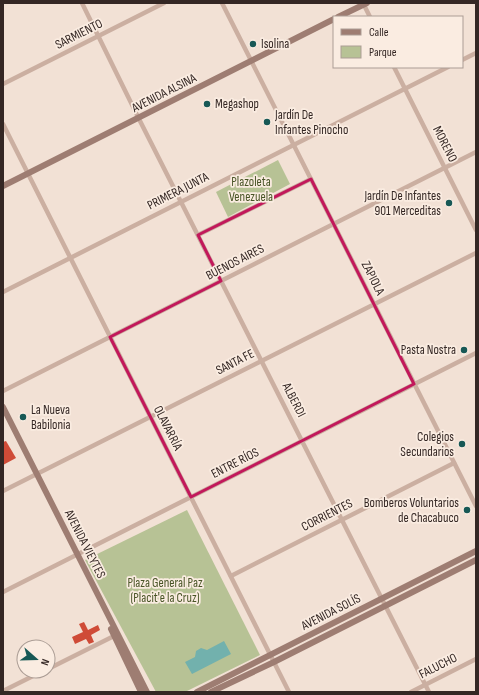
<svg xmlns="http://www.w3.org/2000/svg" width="479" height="695" font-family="'Sofia Sans Condensed',sans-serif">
	<rect width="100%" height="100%" fill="#f2e1d5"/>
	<g fill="#b7c295">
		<polygon points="278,160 290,184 228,217 216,192"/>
		<polygon points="187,510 260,655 185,692 156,692 85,560"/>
	</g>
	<polygon fill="#72b1ad" points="224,641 231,654 192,674 185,662 195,657 196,651 201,648 207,650"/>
	<g fill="#cf4b37">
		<polygon points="6,441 16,458 3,465 3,442"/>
		<polygon points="84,622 88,630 98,625 100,630 91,635 94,642 89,644 86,639 75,644 72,637 83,632 79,624"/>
	</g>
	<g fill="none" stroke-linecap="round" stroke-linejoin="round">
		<g stroke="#cbafa1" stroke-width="4.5">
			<polyline points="82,3 139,119 429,692"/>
			<polyline points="222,3 476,506"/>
			<polyline points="363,3 370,17"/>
			<polyline points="462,60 476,53"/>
			<polyline points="394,67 476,230"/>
			<polyline points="3,84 164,3"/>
			<polyline points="3,124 289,692"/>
			<polyline points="198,235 311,179"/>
			<polyline points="3,292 448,67"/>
			<polyline points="3,391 476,152"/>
			<polyline points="3,491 476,253"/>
			<polyline points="231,576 454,463"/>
			<polyline points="3,592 476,353"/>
			<polyline points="48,669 114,636"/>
			<polyline points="3,691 43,671"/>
			<polyline points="411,692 476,659"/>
		</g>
		<g stroke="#9e7d72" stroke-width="6">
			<polyline points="338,17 367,3"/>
			<polyline points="3,186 334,19"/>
			<polyline points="3,407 147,692"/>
			<polyline points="111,629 141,692"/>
			<polyline points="197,692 476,551"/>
			<polyline points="211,692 274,662 476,560"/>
		</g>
	</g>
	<path fill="none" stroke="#c2185b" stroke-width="3" stroke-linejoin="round" d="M 311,179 L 414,384 L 191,497 L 110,337 L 221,281 L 198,235 Z"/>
	<g fill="#175855" stroke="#faece1" stroke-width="1.5">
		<circle cx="253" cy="44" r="4"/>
		<circle cx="207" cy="104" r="4"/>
		<circle cx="267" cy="122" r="4"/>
		<circle cx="449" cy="203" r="4"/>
		<circle cx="464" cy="350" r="4"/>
		<circle cx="23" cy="417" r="4"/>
		<circle cx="462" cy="444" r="4"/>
		<circle cx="467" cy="510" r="4"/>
	</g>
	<g text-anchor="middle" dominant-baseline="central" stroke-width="3.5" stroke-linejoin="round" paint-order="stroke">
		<g font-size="13" fill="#342724" stroke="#faece1">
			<text transform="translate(79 34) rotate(-27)">SARMIENTO</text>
			<text transform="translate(164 93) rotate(-27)">AVENIDA ALSINA</text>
			<text transform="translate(445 144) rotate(63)">MORENO</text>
			<text transform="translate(178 191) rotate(-27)">PRIMERA JUNTA</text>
			<text transform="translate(235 262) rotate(-27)">BUENOS AIRES</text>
			<text transform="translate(373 278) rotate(63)">ZAPIOLA</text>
			<text transform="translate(235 362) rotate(-27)">SANTA FE</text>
			<text transform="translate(294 400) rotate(63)">ALBERDI</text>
			<text transform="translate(168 428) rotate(63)">OLAVARRÍA</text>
			<text transform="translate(235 463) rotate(-27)">ENTRE RÍOS</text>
			<text transform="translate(327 515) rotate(-27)">CORRIENTES</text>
			<text transform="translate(85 544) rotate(63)">AVENIDA VIEYTES</text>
			<text transform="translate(331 612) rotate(-27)">AVENIDA SOLÍS</text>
			<text transform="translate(438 666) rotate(-27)">FALUCHO</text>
		</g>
		<g font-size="13" fill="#342724" stroke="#faece1" text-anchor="start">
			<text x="261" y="44">Isolina</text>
			<text x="215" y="104">Megashop</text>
			<text x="275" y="115">Jardín De<tspan x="275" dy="15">Infantes Pinocho</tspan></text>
			<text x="441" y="196" text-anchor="end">Jardín De Infantes<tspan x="441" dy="15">901 Merceditas</tspan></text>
			<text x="456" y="350" text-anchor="end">Pasta Nostra</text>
			<text x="31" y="410">La Nueva<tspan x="31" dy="15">Babilonia</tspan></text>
			<text x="454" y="437" text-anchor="end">Colegios<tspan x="454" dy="15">Secundarios</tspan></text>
			<text x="459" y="503" text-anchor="end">Bomberos Voluntarios<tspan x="459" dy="15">de Chacabuco</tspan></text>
		</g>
		<g font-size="13" fill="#485426" stroke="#faece1">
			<text x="251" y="182">Plazoleta<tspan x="251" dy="15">Venezuela</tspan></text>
			<text x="165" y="583">Plaza General Paz<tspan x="165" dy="15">(Placit'e la Cruz)</tspan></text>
		</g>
	</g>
	<rect width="479" height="695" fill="none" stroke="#342724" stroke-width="8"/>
	<rect x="333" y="16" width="130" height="52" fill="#faece1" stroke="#ab9d95"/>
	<rect x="341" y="29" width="20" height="6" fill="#9e7d72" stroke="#ab9d95"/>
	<text x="369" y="36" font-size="12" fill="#342724">Calle</text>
	<rect x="341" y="46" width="20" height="12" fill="#b7c295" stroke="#ab9d95"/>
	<text x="369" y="56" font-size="12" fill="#342724">Parque</text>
	<g transform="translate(36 659) rotate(110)"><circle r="19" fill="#faece1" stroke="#ab9d95"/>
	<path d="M0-3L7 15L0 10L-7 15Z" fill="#175855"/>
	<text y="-6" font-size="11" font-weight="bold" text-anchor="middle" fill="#342724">N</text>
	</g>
</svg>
